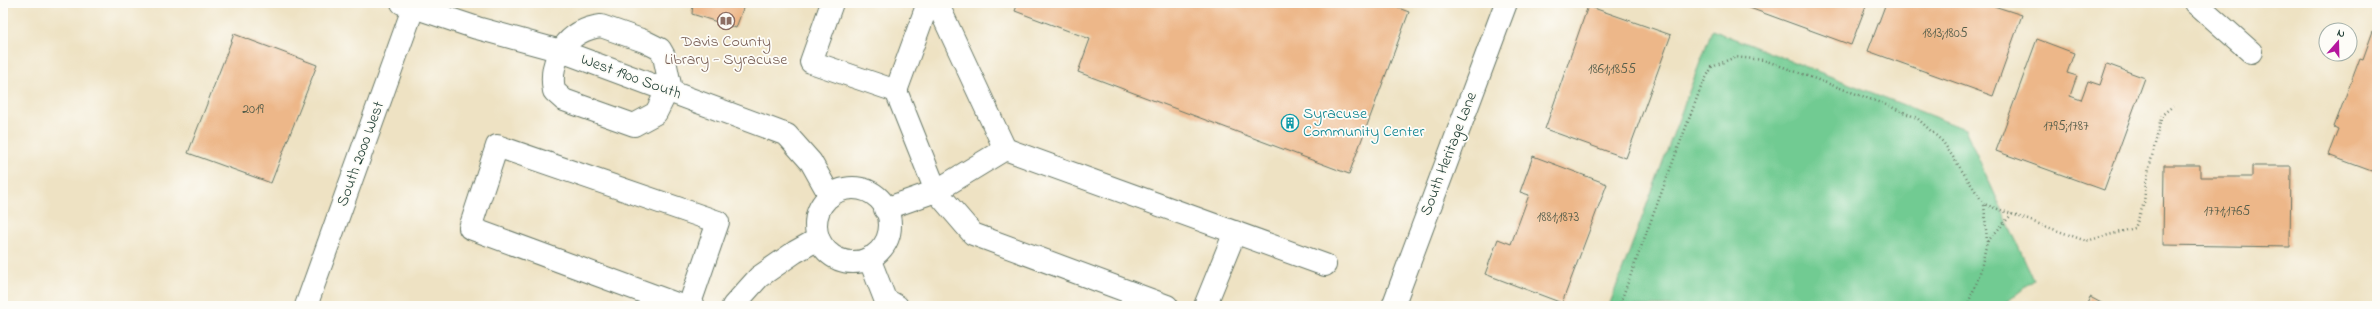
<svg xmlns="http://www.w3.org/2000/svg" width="2380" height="309" font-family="'Indie Flower',sans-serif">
	<rect width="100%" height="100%" fill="#fdfcf7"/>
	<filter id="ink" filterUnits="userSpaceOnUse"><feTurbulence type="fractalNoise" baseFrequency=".025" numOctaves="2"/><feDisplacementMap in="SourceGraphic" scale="8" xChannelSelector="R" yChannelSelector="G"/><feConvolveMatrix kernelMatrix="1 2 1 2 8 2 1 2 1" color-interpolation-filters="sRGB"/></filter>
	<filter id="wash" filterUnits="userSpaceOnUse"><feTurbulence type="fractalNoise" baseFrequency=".012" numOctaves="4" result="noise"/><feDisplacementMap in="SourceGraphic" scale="16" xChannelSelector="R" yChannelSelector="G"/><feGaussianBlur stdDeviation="0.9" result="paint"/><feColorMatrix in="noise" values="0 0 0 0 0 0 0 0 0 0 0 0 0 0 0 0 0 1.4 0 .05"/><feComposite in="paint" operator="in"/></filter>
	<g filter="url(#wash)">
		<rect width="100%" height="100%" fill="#eee2c3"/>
		<polygon fill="#71cb92" stroke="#488463" points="1712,30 1965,129 2034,280 2002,306 1609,306"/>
		<g id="blocks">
			<g fill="#edb789">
				<polygon points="693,3 745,3 736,28 692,14"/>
				<polygon points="1018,3 1385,3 1409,12 1349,174 1078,72 1090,39 1015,11"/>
				<polygon points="1736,3 1867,3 1851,45"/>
				<polygon points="1886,3 1994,3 1994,6 2022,15 1993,96 1868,51"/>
				<polygon points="1588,6 1671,35 1626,158 1545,129"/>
				<polygon points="2373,31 2377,33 2377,173 2328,155 2338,129 2334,127 2360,58 2363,59"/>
				<polygon points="234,34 317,65 271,183 188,153"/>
				<polygon points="2037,39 2074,53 2067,73 2077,76 2070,96 2081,100 2088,81 2100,85 2107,64 2145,78 2104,190 1996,151"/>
				<polygon points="1533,156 1607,184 1562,303 1485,274 1498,239 1511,244 1529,195 1520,192"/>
				<polygon points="2164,165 2200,165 2200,177 2252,177 2252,166 2291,166 2290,247 2163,245"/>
				<polygon points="2090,297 2107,306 2086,306"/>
			</g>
		</g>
	</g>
	<g filter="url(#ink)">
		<use href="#blocks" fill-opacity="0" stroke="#677766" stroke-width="1"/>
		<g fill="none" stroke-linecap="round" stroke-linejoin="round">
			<defs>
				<g id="minor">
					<polyline points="402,3 477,28 561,51 787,135 811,162 830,196"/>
					<polyline points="832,3 811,62 896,91 928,3"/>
					<polyline points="2196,3 2251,52"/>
					<path d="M 601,26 L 644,41 L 660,49 L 664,56 L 670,85 L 656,113 L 634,125 L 564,100 L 554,91 C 548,59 568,30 601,26 Z"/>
					<polyline points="896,91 936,191 1005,149 937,3"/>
					<polyline points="1005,149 1325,265"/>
					<circle cx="853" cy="225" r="37"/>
					<polyline points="885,209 936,191 973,234 1167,306"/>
					<polyline points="869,258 885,299 897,306"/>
					<polyline points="682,306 470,228 497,146 718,222 689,306"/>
					<polyline points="733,306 759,277 795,252 818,239"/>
					<polyline points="1205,306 1235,232"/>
					<polyline points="1393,306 1506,3"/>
				</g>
				<polyline id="major" points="306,306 415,3"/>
			</defs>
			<use href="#minor" stroke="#677766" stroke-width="24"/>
			<use href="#major" stroke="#677766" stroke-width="24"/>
			<g stroke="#677766" stroke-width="2.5" stroke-dasharray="1 3" stroke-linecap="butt">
				<polyline points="1987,242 1984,204 2086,241 2135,228 2144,203 2146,181 2162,115 2173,106"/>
				<polyline points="1619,306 1701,87 1712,67 1735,57 1764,60 1889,106 1917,118 1943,142 1984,204"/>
				<polyline points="1967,306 1979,277 1987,242 2012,214"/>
			</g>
			<use href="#minor" stroke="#fff" stroke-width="22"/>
			<use href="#major" stroke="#fff" stroke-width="22"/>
		</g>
	</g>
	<defs>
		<symbol id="library-ring" viewBox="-11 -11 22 22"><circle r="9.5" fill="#fdfcf7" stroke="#8d6e63" stroke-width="1.5"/><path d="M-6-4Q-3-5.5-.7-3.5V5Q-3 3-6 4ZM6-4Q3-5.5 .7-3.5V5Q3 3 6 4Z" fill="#8d6e63"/></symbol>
		<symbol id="building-ring" viewBox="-11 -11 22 22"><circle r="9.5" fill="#fdfcf7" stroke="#0f9aa8" stroke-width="1.5"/><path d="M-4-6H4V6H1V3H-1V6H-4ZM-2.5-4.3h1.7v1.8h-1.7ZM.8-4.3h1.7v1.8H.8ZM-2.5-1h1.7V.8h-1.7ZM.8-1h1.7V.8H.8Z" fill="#0f9aa8"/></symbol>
	</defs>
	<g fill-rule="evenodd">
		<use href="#library-ring" x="716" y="11" width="20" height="20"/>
		<use href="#building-ring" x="1280" y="113" width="20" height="20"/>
	</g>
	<g text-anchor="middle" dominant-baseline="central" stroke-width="3.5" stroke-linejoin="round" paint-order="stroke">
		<g font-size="14" fill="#525c49">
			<text x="1945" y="33">1813;1805</text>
			<text x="1612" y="69">1861;1855</text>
			<text x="253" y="109">2019</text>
			<text x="2066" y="126">1795;1787</text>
			<text x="2227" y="211">1771;1765</text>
			<text x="1558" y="217">1881;1873</text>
		</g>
		<g font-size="16" fill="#785e54" stroke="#fdfcf7">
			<text x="726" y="42">Davis County<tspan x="726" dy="18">Library - Syracuse</tspan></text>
		</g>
		<g font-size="16" fill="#1f3d34" stroke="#fdfcf7">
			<text transform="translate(631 77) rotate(20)">West 1900 South</text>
			<text transform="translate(361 154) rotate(-70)">South 2000 West</text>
			<text transform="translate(1449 154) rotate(-69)">South Heritage Lane</text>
		</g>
		<g font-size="16" fill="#0d838f" stroke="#fdfcf7" text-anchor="start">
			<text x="1303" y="114">Syracuse<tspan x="1303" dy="18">Community Center</tspan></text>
		</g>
	</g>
	<rect width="2380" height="309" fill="none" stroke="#fdfcf7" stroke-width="16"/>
	<g transform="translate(2338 42) rotate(20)"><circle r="19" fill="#fdfcf7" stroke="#a4b0a9"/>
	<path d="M0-3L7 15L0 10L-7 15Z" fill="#b5179e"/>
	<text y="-6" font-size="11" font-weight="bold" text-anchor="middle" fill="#1f3d34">N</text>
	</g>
</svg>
